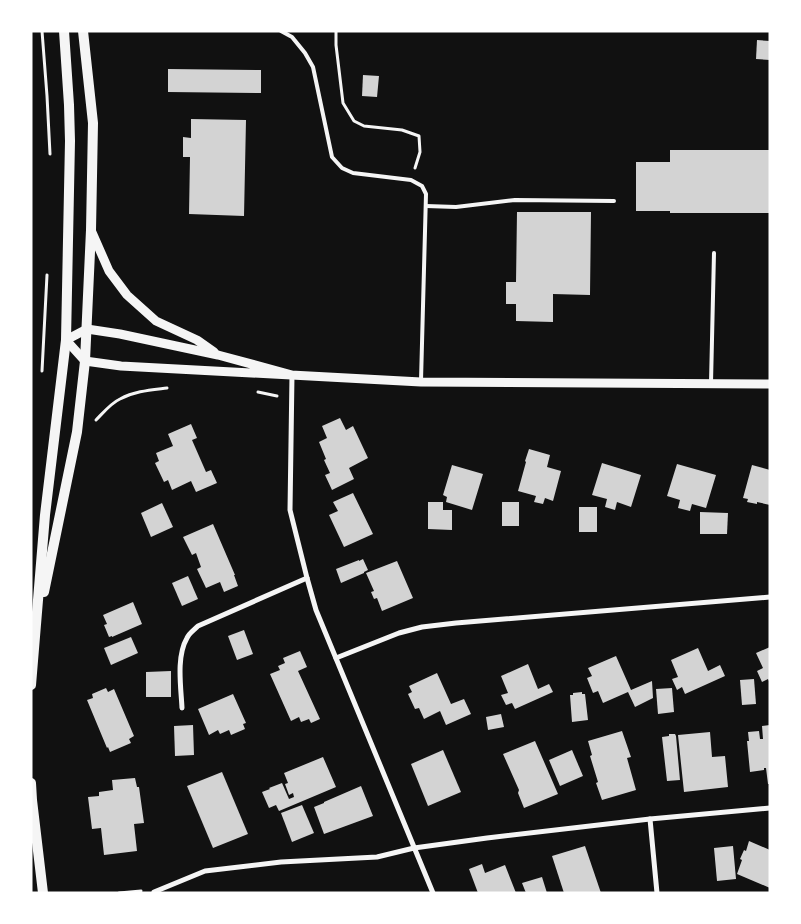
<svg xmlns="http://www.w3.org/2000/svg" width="801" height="924" font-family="Karla,sans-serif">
	<rect width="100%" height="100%" fill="#111"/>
	<g fill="#d3d3d3">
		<polygon points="757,40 770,41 770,60 756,59"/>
		<polygon points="168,69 261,70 261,93 168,92"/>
		<polygon points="363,75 379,76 377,97 362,96"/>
		<polygon points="191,119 246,120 244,216 189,214 190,157 183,157 183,137 191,138"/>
		<polygon points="670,150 770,150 770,213 670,213 670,211 636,211 636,162 670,162"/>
		<polygon points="517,212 591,212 590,295 553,294 553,322 516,321 516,304 506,304 506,282 516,282"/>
		<polygon points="340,418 346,430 353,426 368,458 349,468 354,479 332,490 325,475 330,473 324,460 326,459 319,442 327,438 322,426"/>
		<polygon points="191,424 197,438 192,440 206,472 211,470 217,483 196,492 191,481 172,490 168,480 164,482 155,463 159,461 156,453 173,446 168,434"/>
		<polygon points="529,449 550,455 547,467 561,471 553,501 545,498 543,504 534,502 536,496 518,491 526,462 525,461"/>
		<polygon points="602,463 641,475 631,507 617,502 615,510 605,507 607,499 592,495"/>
		<polygon points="677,464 716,475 706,508 692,504 690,511 678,508 680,500 667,496"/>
		<polygon points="452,465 483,474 472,510 446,502 447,497 443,495"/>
		<polygon points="752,465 770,470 770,505 757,502 757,504 747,502 748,499 743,498"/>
		<polygon points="353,493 373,534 344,547 329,515 338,511 333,502"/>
		<polygon points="428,502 443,502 443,510 452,510 452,530 428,529"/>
		<rect x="502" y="502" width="17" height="24"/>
		<polygon points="162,503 173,527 151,537 141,513"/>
		<rect x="579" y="507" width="18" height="25"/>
		<polygon points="700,512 728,513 727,534 700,534"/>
		<polygon points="213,524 235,575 234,575 238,586 224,592 220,582 206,588 197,569 201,567 196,553 192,555 183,537"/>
		<polygon points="363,559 368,570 364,572 364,573 341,583 336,569 359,560 359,561"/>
		<polygon points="397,561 413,598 382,611 377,598 374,599 371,592 374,591 366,573"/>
		<polygon points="188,576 198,599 182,606 172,583"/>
		<polygon points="133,602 142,624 112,637 112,636 109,637 104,625 107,624 103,615"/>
		<polygon points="244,630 253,654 237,660 228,636"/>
		<polygon points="131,637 138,653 111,665 104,648"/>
		<polygon points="770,647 770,683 768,679 762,682 757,671 763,668 756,653"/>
		<polygon points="698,648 708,671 720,665 725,676 685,694 682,687 677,690 672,679 678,677 671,660"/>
		<polygon points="300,651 307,667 298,671 320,719 311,723 309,719 301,722 299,717 291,721 270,674 280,670 278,666 285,663 283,658"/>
		<polygon points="616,656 631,690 652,681 653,698 635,707 628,692 603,703 598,691 593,693 587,678 592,676 588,668"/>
		<polygon points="528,664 538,689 549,684 553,692 515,709 512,703 506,705 501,695 508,693 501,676"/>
		<polygon points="171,671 171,697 146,697 146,672"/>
		<polygon points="437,673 451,704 464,699 471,714 446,725 440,711 424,719 419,708 415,709 408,694 412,692 409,686"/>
		<polygon points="754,679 756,704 742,705 740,680"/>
		<polygon points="106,688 108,692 114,689 134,736 129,739 131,743 110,752 108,747 107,748 87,700 93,698 92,694"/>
		<polygon points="672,688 674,712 658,714 656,689"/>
		<polygon points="582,692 582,694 585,694 588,720 572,722 570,695 573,695 573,693"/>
		<polygon points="233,694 246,723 243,724 245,729 231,735 229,730 220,734 218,730 209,735 198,709"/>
		<polygon points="501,714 504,727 488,730 486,717"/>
		<polygon points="193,725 194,755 175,756 174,726"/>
		<polygon points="770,725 770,784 768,784 766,768 764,768 764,770 750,772 747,741 749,741 748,732 759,731 760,739 763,739 762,726"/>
		<polygon points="622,731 631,757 627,758 636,790 602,800 596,783 598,782 590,756 592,755 588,741"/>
		<polygon points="710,732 712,757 725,756 728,787 684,792 678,735"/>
		<polygon points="669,734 675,734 676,736 680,780 667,781 662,737 669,736"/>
		<polygon points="535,741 558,794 524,808 518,793 519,790 503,754"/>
		<polygon points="443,750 461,792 428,806 411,764"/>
		<polygon points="572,750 583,776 560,786 549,760"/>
		<polygon points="323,757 336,787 279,811 276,805 269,808 262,792 270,789 269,788 282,783 289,799 294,797 293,793 289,795 285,784 288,783 284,773"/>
		<polygon points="222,772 248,834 213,848 187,786"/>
		<polygon points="135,778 137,787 139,787 144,823 134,824 137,851 104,855 101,828 92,829 88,797 99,796 99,792 113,790 112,780"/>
		<polygon points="361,786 373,816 324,834 314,807 324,803 324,802"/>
		<polygon points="302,805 314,833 292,842 281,813"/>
		<polygon points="749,841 770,850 770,888 737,874 742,860 740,859 744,850 746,851"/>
		<polygon points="585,846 601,893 564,893 552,856"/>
		<polygon points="733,846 736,879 717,881 714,848"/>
		<polygon points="482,864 485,873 505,865 516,893 478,893 469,869"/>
		<polygon points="542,877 547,893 526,893 522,883"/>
	</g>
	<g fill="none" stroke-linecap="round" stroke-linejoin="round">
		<g stroke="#f5f5f5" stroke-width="3">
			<polyline points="42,31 47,96 50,154"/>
			<polyline points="336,31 336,45 343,103 354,121 364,126 402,130 419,136 420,152 415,168"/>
			<polyline points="42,371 47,275"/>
			<polyline points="258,392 277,396"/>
			<path d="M 96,420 C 103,413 111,403 120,399 C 135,391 151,390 167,388"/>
			<polyline points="119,893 141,891"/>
		</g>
		<g stroke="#f5f5f5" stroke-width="4">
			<polyline points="281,31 292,37 305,53 313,67 332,157 342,168 353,173 411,180 422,186 426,194 421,381"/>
			<polyline points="426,206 456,207 515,200 614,201"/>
			<polyline points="711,383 714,253"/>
		</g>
		<g stroke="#f5f5f5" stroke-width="5">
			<polyline points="292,375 290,510 307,578 316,610 433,893"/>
			<polyline points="336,658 399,633 422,627 456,623 770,597"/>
			<path d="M 182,708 C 181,687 176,657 187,638 C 189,633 194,630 198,626 L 307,578"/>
			<polyline points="650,819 657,893"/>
			<polyline points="154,892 205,871 281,862 377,857 414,848 487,838 650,819 770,808"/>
		</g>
		<g stroke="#f5f5f5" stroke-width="9">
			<polyline points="91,230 109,271 127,295 156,321 197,340 214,352"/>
			<polyline points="292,375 218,355 120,334 87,329 66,340 85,361 121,366 421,382 770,384"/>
		</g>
		<g stroke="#f5f5f5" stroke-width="10">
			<polyline points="44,592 77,432 85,361 91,230 93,123 83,31"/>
			<polyline points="31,685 45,515 66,340 70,141 69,105 64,31"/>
			<polyline points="31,783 32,800 43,893"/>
		</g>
	</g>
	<rect width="801" height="924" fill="none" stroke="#ffffff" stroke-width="65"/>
</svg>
